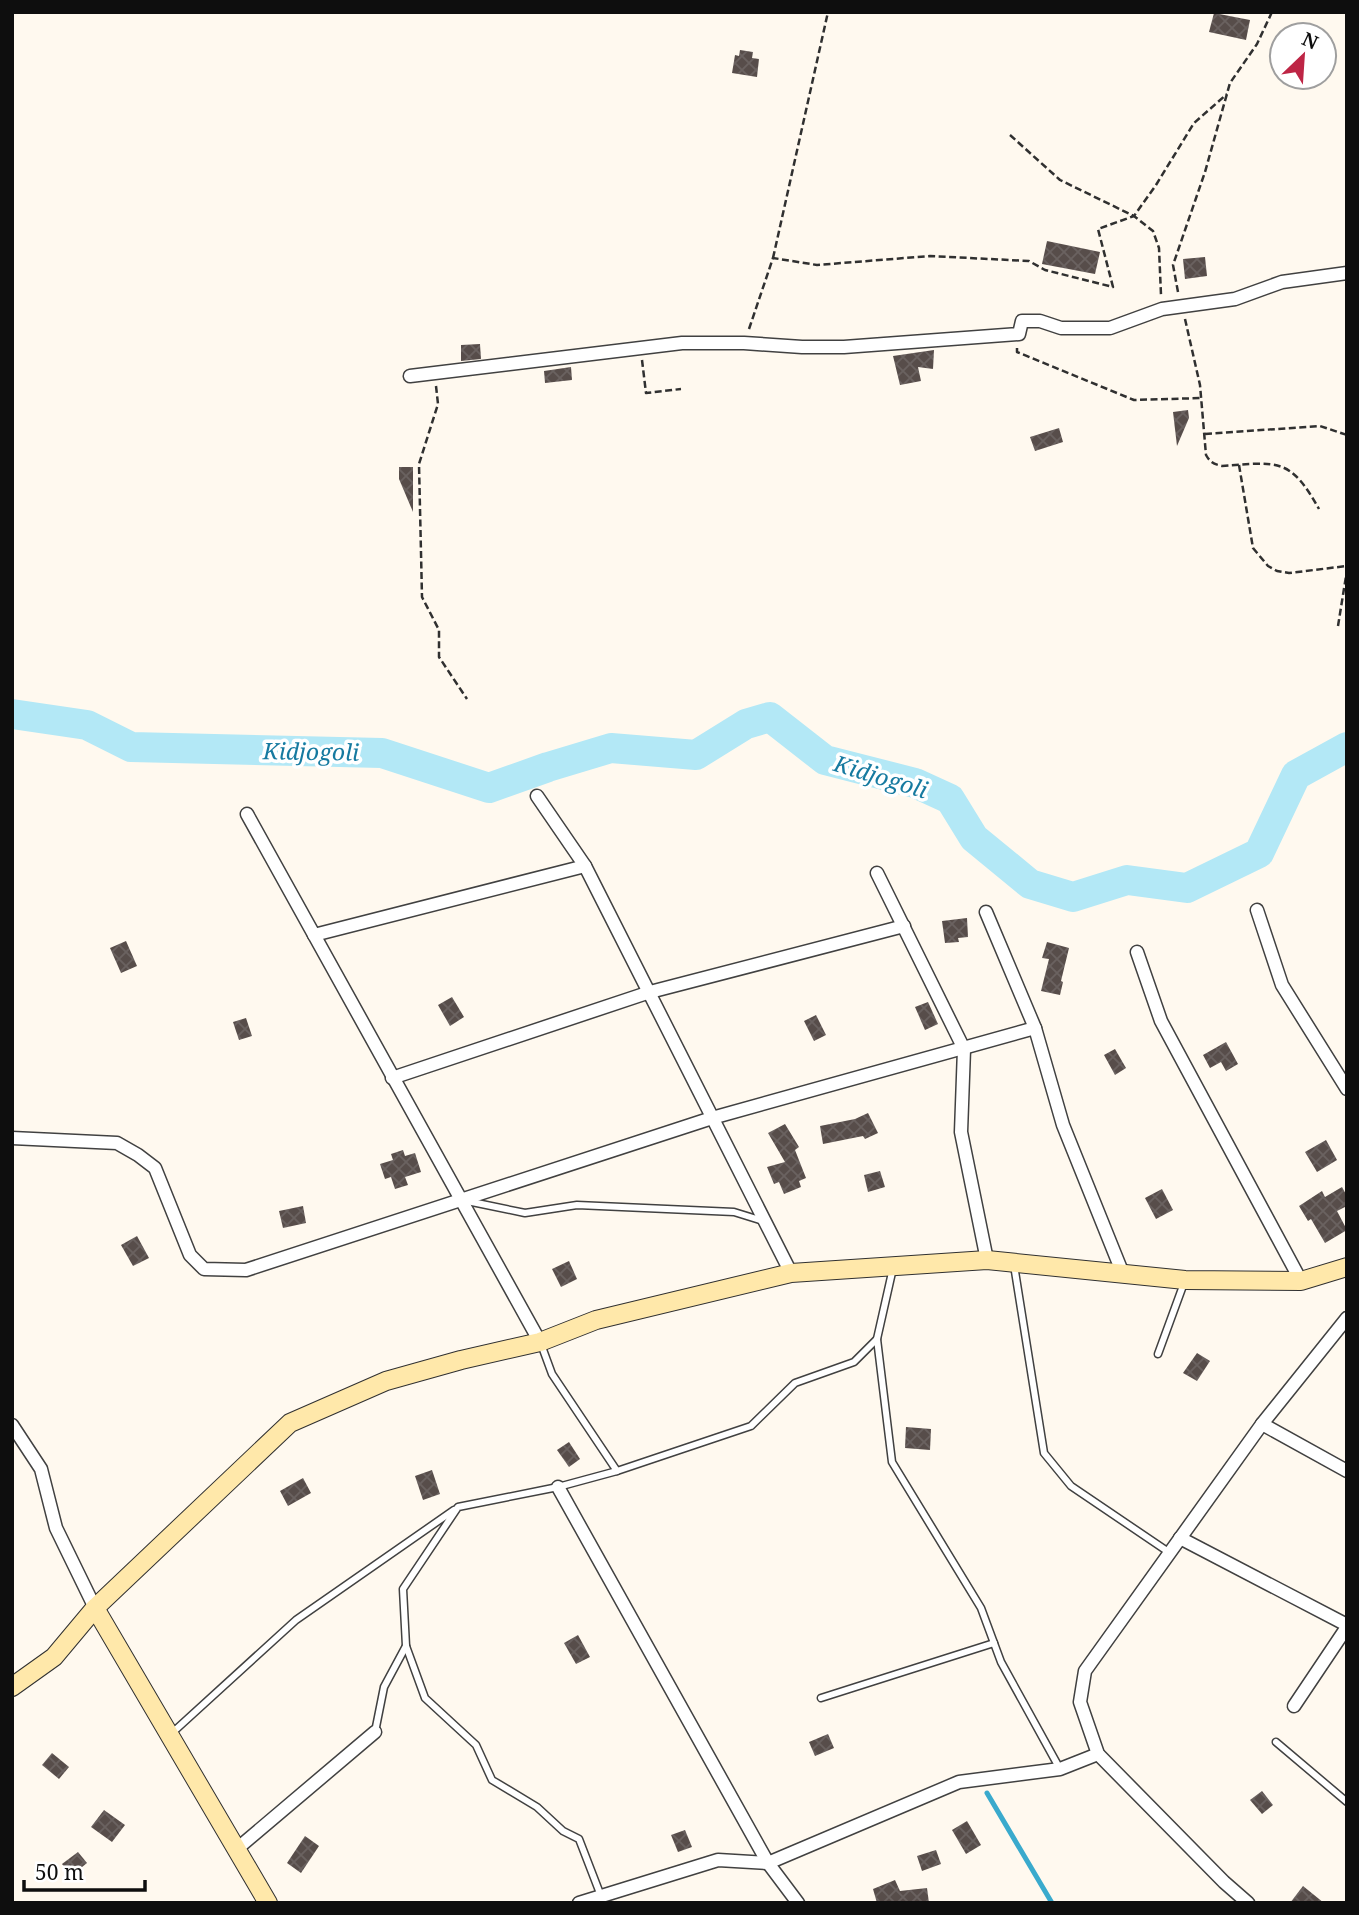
<svg xmlns="http://www.w3.org/2000/svg" width="1359" height="1915" font-family="'Noto Serif',serif">
	<defs>
		<pattern id="building-cross-hatch" width="8" height="8" patternUnits="userSpaceOnUse" patternTransform="scale(1.75)"><rect width="8" height="8" fill="#574d4a"/><path d="M0 0l8 8M0 8l8-8" fill="none" stroke="#6a6260"/></pattern>
	</defs>
	<rect width="100%" height="100%" fill="#fff9ef"/>
	<g fill="none" stroke-linecap="round" stroke-linejoin="round">
		<polyline stroke="#3aaacd" stroke-width="5" points="987,1793 1052,1903"/>
		<polyline stroke="#b3e8f6" stroke-width="30" points="12,714 87,725 131,747 382,753 489,788 548,767 611,748 696,755 746,724 770,717 825,760 915,783 950,799 974,838 1030,884 1073,897 1127,880 1187,888 1259,853 1296,775 1347,747"/>
	</g>
	<g fill="url(#building-cross-hatch)">
		<polygon points="1214,13 1250,20 1246,40 1209,32"/>
		<polygon points="740,50 753,52 752,58 759,59 757,77 732,73 735,55 739,56"/>
		<polygon points="1047,241 1100,252 1095,274 1042,264"/>
		<polygon points="1205,257 1207,276 1185,279 1183,259"/>
		<polygon points="480,344 481,359 461,361 461,345"/>
		<polygon points="934,350 933,369 918,367 921,381 900,385 893,356"/>
		<polygon points="571,367 572,380 545,383 544,371"/>
		<polygon points="1188,410 1189,418 1177,446 1173,412"/>
		<polygon points="1059,428 1063,442 1035,451 1030,437"/>
		<polygon points="399,467 413,467 413,512 399,479"/>
		<polygon points="967,918 968,937 958,938 959,942 945,943 942,921"/>
		<polygon points="126,941 137,966 121,973 110,948"/>
		<polygon points="1047,942 1069,948 1061,981 1063,982 1060,995 1041,991 1049,959 1042,958"/>
		<polygon points="452,997 464,1017 450,1026 438,1005"/>
		<polygon points="928,1002 938,1024 925,1030 915,1007"/>
		<polygon points="816,1015 826,1035 814,1041 804,1021"/>
		<polygon points="246,1018 252,1036 239,1040 233,1022"/>
		<polygon points="1226,1042 1238,1064 1226,1071 1221,1062 1210,1068 1203,1055"/>
		<polygon points="1115,1049 1126,1068 1115,1075 1104,1055"/>
		<polygon points="868,1113 878,1133 865,1139 863,1136 823,1144 820,1126 855,1119"/>
		<polygon points="785,1124 799,1147 795,1150 806,1178 799,1181 801,1187 784,1194 779,1182 774,1184 767,1167 785,1162 768,1133"/>
		<polygon points="1326,1140 1337,1160 1317,1172 1305,1152"/>
		<polygon points="403,1150 405,1156 415,1153 421,1172 405,1177 408,1185 395,1189 391,1177 385,1179 380,1164 393,1160 391,1154"/>
		<polygon points="880,1171 885,1187 868,1192 864,1175"/>
		<polygon points="1342,1187 1347,1196 1347,1206 1337,1211 1347,1230 1325,1243 1311,1219 1308,1221 1299,1206 1322,1191 1325,1197"/>
		<polygon points="1162,1189 1173,1210 1156,1219 1145,1198"/>
		<polygon points="303,1206 306,1223 283,1228 279,1211"/>
		<polygon points="137,1236 149,1258 133,1266 121,1245"/>
		<polygon points="569,1261 577,1279 561,1287 552,1269"/>
		<polygon points="1197,1353 1210,1361 1197,1381 1183,1373"/>
		<polygon points="906,1427 931,1429 930,1450 905,1448"/>
		<polygon points="569,1442 580,1459 569,1467 557,1450"/>
		<polygon points="432,1470 440,1494 423,1500 415,1476"/>
		<polygon points="303,1478 311,1493 288,1506 280,1491"/>
		<polygon points="578,1635 590,1657 576,1664 564,1643"/>
		<polygon points="828,1734 834,1748 815,1756 809,1742"/>
		<polygon points="52,1753 69,1767 59,1779 42,1765"/>
		<polygon points="1262,1791 1273,1805 1262,1814 1250,1800"/>
		<polygon points="104,1810 125,1825 112,1842 91,1827"/>
		<polygon points="967,1821 981,1845 966,1854 952,1830"/>
		<polygon points="685,1830 692,1847 678,1852 671,1835"/>
		<polygon points="305,1836 319,1846 301,1873 287,1863"/>
		<polygon points="936,1850 941,1864 922,1871 917,1856"/>
		<polygon points="78,1852 87,1863 71,1876 62,1864"/>
		<polygon points="895,1880 900,1891 927,1888 929,1903 877,1903 873,1889"/>
		<polygon points="1303,1886 1324,1903 1290,1903"/>
	</g>
	<g fill="none" stroke-linecap="round" stroke-linejoin="round">
		<defs>
			<g id="lane">
				<polyline points="467,1201 525,1213 577,1205 734,1212 763,1221"/>
				<polyline points="1014,1265 1044,1453 1071,1486 1170,1553"/>
				<polyline points="893,1268 877,1339 892,1462 981,1608 1001,1662 1060,1769"/>
				<polyline points="541,1344 552,1374 617,1471"/>
				<polyline points="1158,1354 1184,1283"/>
				<polyline points="406,1646 425,1698 476,1745 492,1780 537,1807 563,1831 579,1839 601,1896"/>
				<polyline points="821,1698 994,1643"/>
				<polyline points="375,1732 384,1687 406,1646 403,1589 458,1507 558,1487 617,1471 751,1426 795,1383 854,1362 877,1339"/>
				<polyline points="172,1733 296,1620 454,1510"/>
				<polyline points="1276,1742 1347,1802"/>
			</g>
			<g id="street">
				<polyline points="410,376 682,343 744,343 802,347 844,347 1019,334 1022,321 1040,321 1061,328 1110,328 1162,309 1235,299 1282,282 1347,273"/>
				<polyline points="537,796 585,866 791,1273"/>
				<polyline points="247,814 540,1342"/>
				<polyline points="877,873 964,1049 961,1132 987,1260"/>
				<polyline points="1257,910 1282,985 1347,1089"/>
				<polyline points="986,912 1035,1028 1063,1125 1123,1274"/>
				<polyline points="314,935 585,866"/>
				<polyline points="1137,952 1161,1021 1301,1281"/>
				<polyline points="392,1078 650,992 904,926"/>
				<polyline points="12,1138 117,1143 138,1155 155,1168 190,1255 204,1269 246,1270 712,1118 1035,1028"/>
				<polyline points="1262,1424 1347,1471"/>
				<polyline points="12,1425 41,1469 56,1528 95,1608"/>
				<polyline points="558,1487 768,1863 798,1903"/>
				<polyline points="1180,1538 1347,1625"/>
				<polyline points="1294,1706 1347,1627"/>
				<polyline points="238,1848 375,1732"/>
				<polyline points="579,1903 718,1860 768,1863 959,1782 1060,1769 1098,1754"/>
				<polyline points="1248,1903 1224,1882 1098,1754 1080,1702 1085,1671 1262,1424 1347,1318"/>
			</g>
			<g id="secondary">
				<polyline points="95,1608 268,1903"/>
				<polyline points="12,1687 54,1657 95,1608 290,1423 386,1381 461,1360 540,1342 596,1320 791,1273 987,1260 1185,1280 1301,1281 1347,1267"/>
			</g>
		</defs>
		<use href="#lane" stroke="#414141" stroke-width="9"/>
		<use href="#street" stroke="#414141" stroke-width="15"/>
		<use href="#secondary" stroke="#303030" stroke-width="20"/>
		<g stroke="#303030" stroke-width="2.5" stroke-dasharray="7 3.5" stroke-linecap="butt">
			<polyline points="1010,135 1060,180 1134,216 1153,231 1159,248 1161,295"/>
			<polyline points="773,258 828,12"/>
			<polyline points="1178,292 1173,265 1205,172 1230,83 1257,44 1272,12"/>
			<path d="M 1185,319 L 1200,385 L 1206,455 C 1210,462 1213,464 1222,466 C 1278,462 1290,457 1319,509"/>
			<polyline points="749,329 773,258 817,265 930,256 1029,261 1045,270 1113,287 1098,229 1134,216 1156,185 1194,123 1227,94"/>
			<polyline points="1017,348 1017,352 1134,400 1202,398"/>
			<polyline points="642,360 646,393 681,389"/>
			<polyline points="436,386 438,404 419,464 422,597 439,630 439,657 467,699"/>
			<polyline points="1205,434 1320,426 1347,435"/>
			<polyline points="1239,465 1253,548 1268,566 1277,571 1289,573 1347,566"/>
			<polyline points="1338,626 1347,570"/>
		</g>
		<use href="#lane" stroke="#fff" stroke-width="6"/>
		<use href="#street" stroke="#fff" stroke-width="12"/>
		<use href="#secondary" stroke="#ffe8aa" stroke-width="18"/>
	</g>
	<g text-anchor="middle" dominant-baseline="central" stroke-width="7" stroke-linejoin="round" paint-order="stroke">
		<g font-size="23" font-style="italic" fill="#167aa0" stroke="#fff">
			<text transform="translate(311 751) rotate(1)">Kidjogoli</text>
			<text transform="translate(881 776) rotate(17)">Kidjogoli</text>
		</g>
	</g>
	<rect width="1359" height="1915" fill="none" stroke="#0e0e0e" stroke-width="28"/>
	<g transform="translate(1303 56) rotate(25)"><circle r="33" fill="#ffffff" stroke="#9f9f9f" stroke-width="2"/>
	<path d="M0-5L12 26L0 18L-12 26Z" fill="#be2545"/>
	<text y="-10" font-size="19" font-weight="bold" text-anchor="middle" fill="#0e0e0e">N</text>
	</g>
	<path d="M24 1880v10h121v-10" fill="none" stroke="#0e0e0e" stroke-width="3.5"/>
	<text x="35" y="1880" font-size="21" fill="#0e0e0e" stroke="#ffffff" stroke-width="5" paint-order="stroke">50 m</text>
</svg>
